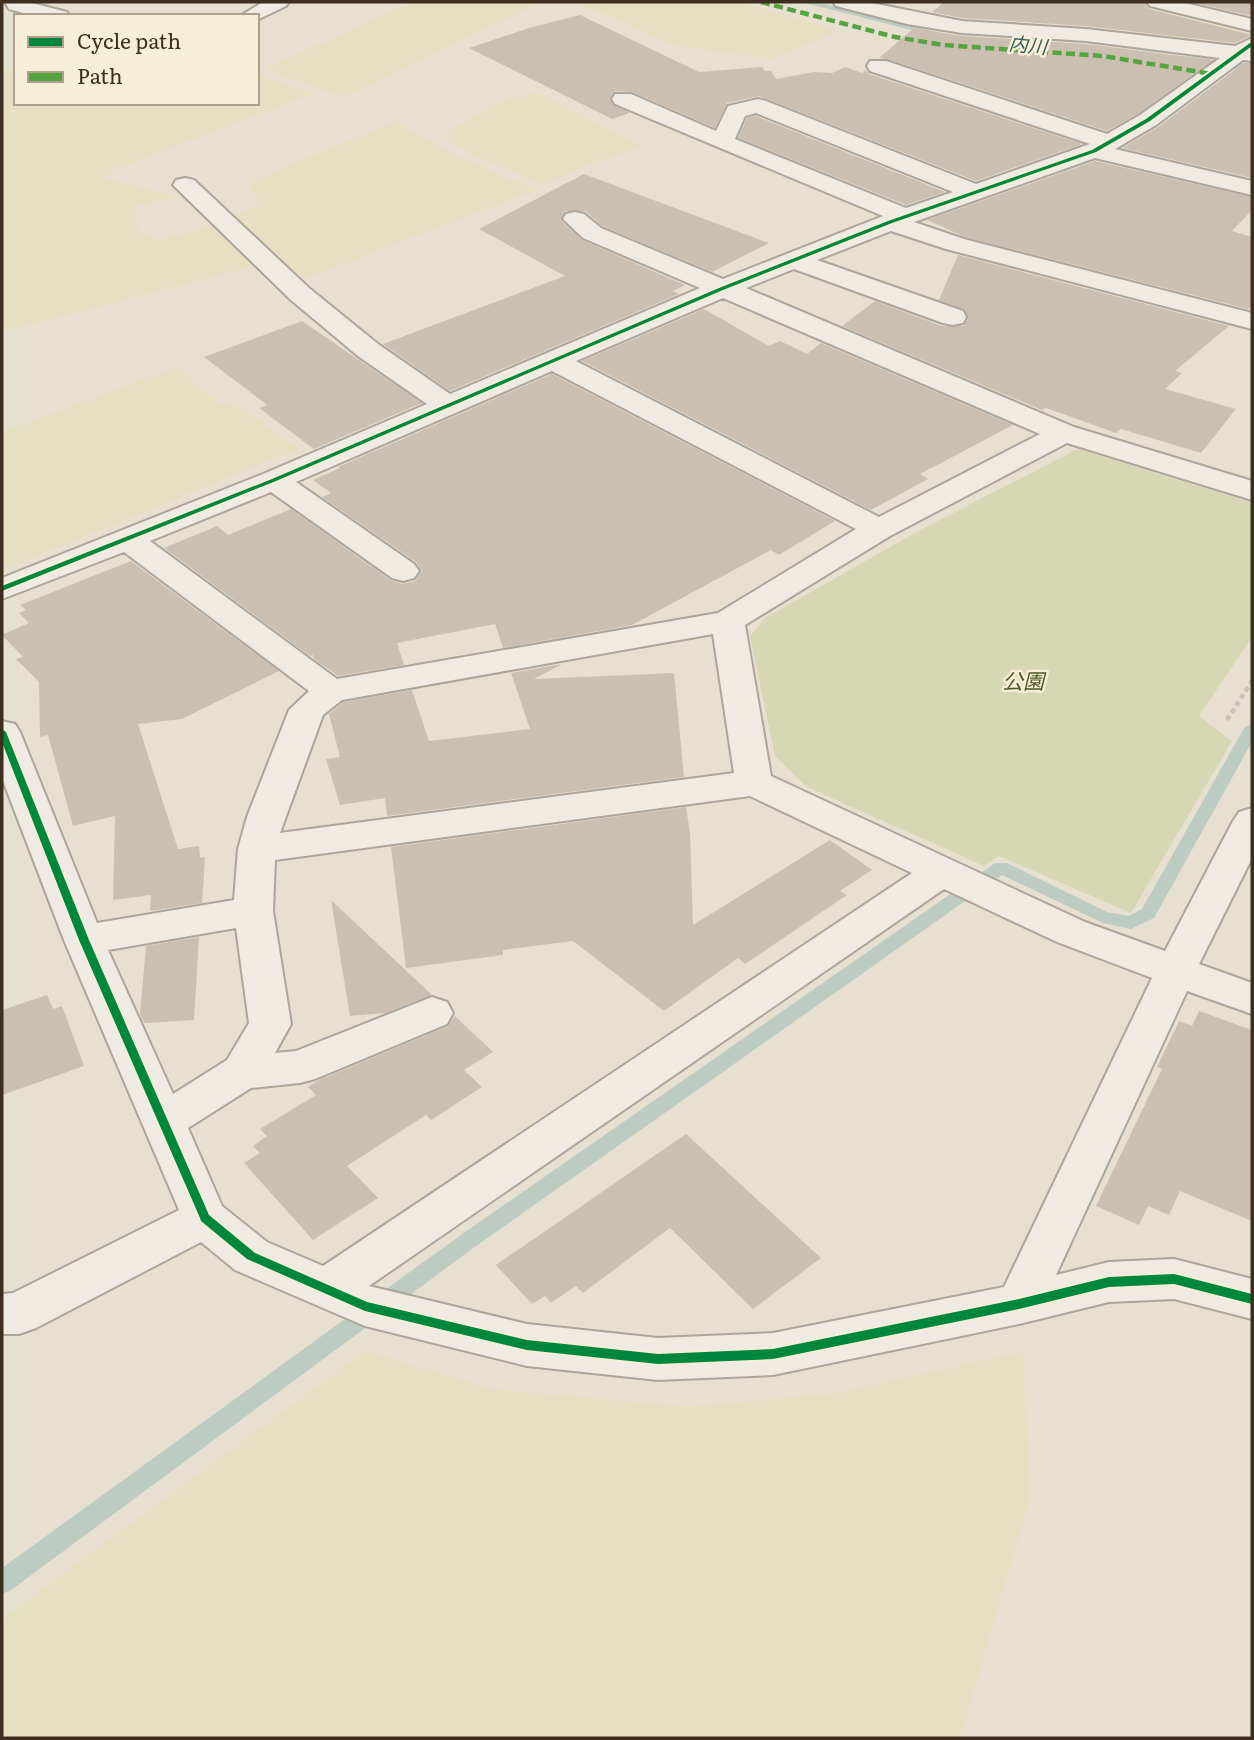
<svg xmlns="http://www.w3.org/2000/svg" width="1254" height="1740" font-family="Literata,'Noto Sans JP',serif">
	<rect width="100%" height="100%" fill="#e7e0d1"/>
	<g fill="#e6dfc2">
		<polygon points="412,2 542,2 343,97 265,69"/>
		<polygon points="570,2 742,2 840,31 772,59 675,46 603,13"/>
		<polygon points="1119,2 1144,2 1252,27 1231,45 1219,47 1085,31"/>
		<polygon points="2,70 16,70 16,103 257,103 257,75 312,94 111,171 105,179 177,197 134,207 139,234 160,240 220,225 255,264 219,276 2,331"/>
		<polygon points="527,94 541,94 644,147 598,161 543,185 472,154 441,136 496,104"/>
		<polygon points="396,121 458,157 536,190 299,281 230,218 259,205 250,182"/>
		<polygon points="177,367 219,403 243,408 298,449 2,570 2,432"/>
		<polygon points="365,1351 492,1389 688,1407 830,1394 1023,1352 1030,1498 960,1738 2,1738 2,1619"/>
	</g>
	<polygon fill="#d6d7b3" points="1078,449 1252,503 1252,637 1199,716 1232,741 1131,913 999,856 984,866 807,787 775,756 750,636 765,618 922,529"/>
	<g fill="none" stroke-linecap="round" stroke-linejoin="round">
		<g fill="#bcccc2" fill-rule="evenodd">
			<polygon points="801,2 817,2 940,33 935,36"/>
			<polygon points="1186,56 1252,65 1252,71 1183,61 1181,59"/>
			<polygon points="1252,723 1252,742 1154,918 1131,929 1103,923 1002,875 472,1249 11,1590 2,1594 2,1568 458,1237 995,863 1007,863 1107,912 1129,916 1142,909 1244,728"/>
		</g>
	</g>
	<g fill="#cbbfb2">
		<polygon points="944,2 1144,2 1149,9 1252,35 1235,43 1086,26 962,18 932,12"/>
		<polygon points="1191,2 1252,2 1252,16"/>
		<polygon points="580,15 699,72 762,67 765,71 771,71 776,79 814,72 832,73 845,67 862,73 866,70 869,74 1082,144 976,181 759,96 727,103 715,128 632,92 615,91 610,98 613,105 630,113 612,119 469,48 529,28"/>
		<polygon points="914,28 962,36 1086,44 1213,60 1139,113 1107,131 887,59 879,58"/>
		<polygon points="1244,63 1252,63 1252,178 1122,148 1158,127"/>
		<polygon points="756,116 945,192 906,205 738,138 747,118"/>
		<polygon points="1095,161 1252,197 1252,210 1232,231 1252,237 1252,306 1248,309 965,237 927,220"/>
		<polygon points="584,174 769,243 712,272 602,226 585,211 565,211 561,221 582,240 685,285 673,291 679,294 450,391 383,344 565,276 479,229"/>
		<polygon points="958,255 1229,326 1175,371 1182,373 1165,389 1236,409 1201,453 1121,429 1116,433 1046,408 1042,410 842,326 875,301 942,326 964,326 968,318 965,310 939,300"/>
		<polygon points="704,309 769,346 780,341 807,354 821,343 1013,425 920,474 928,479 871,510 582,361"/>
		<polygon points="302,321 353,356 422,403 314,449 259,408 267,405 204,357"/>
		<polygon points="552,374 835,521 779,555 771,550 632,625 503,648 495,624 397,643 404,665 338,676 314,659 313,655 310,656 164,548 217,526 228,535 291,509 390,580 402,584 415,581 422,571 416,562 322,497 331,493 313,480 340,468 338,467"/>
		<polygon points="131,561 279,671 182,719 138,724 178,849 199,846 200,858 205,857 202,903 150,911 151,895 113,900 115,816 73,826 48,735 40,737 39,682 16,659 23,657 2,635 29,623 19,613 26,610 20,605"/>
		<polygon points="562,664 534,679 674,673 684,777 387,816 385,798 340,805 326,759 340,757 329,714 343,702 412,690 429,741 530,729 511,673"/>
		<polygon points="686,807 690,833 693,925 830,840 872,870 840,891 847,895 745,964 738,958 664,1011 573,941 503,950 503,955 406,968 391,847"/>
		<polygon points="331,900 432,995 386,1013 350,1016"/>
		<polygon points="199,937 194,1020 144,1023 140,1014 146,946"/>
		<polygon points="47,995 53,1009 62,1006 84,1066 2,1095 2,1010"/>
		<polygon points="1199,1011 1252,1030 1252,1221 1180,1191 1169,1215 1148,1206 1139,1225 1096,1206 1162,1069 1157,1067 1179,1021 1192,1026"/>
		<polygon points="455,1016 493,1052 464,1070 482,1087 431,1120 426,1115 347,1166 378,1198 313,1240 244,1163 260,1153 253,1146 267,1136 260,1129 316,1095 308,1087 319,1080 448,1026"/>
		<polygon points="686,1134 821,1258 753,1309 670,1228 583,1293 576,1286 551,1303 545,1296 532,1304 496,1265"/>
	</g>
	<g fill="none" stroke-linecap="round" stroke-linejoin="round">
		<defs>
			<g id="minor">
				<polygon points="5,2 28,2 67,12 70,16 34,16 9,9"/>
				<polygon points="263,2 289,2 286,6 257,20 257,16 240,16"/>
				<path d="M 833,2 L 867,2 L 962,21 L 1086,29 L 1235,46 L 1252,38 L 1252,61 L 1243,60 L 1156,125 L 1115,149 L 1252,181 L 1252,195 L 1095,158 L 914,222 L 964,239 L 1252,313 L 1252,329 L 946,249 L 891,231 L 817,260 L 963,311 L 966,317 L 963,323 L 953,325 L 943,323 L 794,269 L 746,288 L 1074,427 L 1252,481 L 1252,500 L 1067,443 L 890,536 L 745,625 L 771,776 L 1085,922 L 1165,951 L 1233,821 L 1239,812 L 1252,808 L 1252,858 L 1199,964 L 1252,983 L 1252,1014 L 1187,991 L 1056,1275 L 1109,1262 L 1174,1259 L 1252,1279 L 1252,1319 L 1174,1299 L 1109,1302 L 1019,1324 L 773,1375 L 658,1380 L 527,1366 L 365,1326 L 235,1270 L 201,1242 L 36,1328 L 19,1334 L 2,1334 L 2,1294 L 13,1293 L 179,1210 L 64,940 L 2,778 L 2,721 L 15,724 L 20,732 L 97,923 L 234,900 L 238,849 L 247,817 L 289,710 L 309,691 L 124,552 L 2,599 L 2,578 L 263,474 L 427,404 L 358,356 L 291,300 L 173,185 L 176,180 L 185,178 L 194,180 L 309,288 L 378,344 L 450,394 L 700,288 L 583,238 L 563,219 L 566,214 L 575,212 L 584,214 L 601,228 L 723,279 L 883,216 L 615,104 L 612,99 L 615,94 L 631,94 L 716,131 L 728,106 L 758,99 L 766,101 L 976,184 L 1090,144 L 870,71 L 867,66 L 870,61 L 886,61 L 1107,134 L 1140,115 L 1220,58 L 1086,41 L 962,33 L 907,24 L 836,6 ZM 756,113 L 953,192 L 906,208 L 735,139 L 745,116 ZM 723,298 L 1040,434 L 879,517 L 576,361 ZM 552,371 L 856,529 L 718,613 L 337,679 L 150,541 L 271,492 L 392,578 L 403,581 L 414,578 L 419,571 L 414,564 L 296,482 ZM 713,634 L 734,773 L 280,833 L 323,715 L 342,700 ZM 750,796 L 912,873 L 323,1266 L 267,1242 L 222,1206 L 188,1128 L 251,1088 L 300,1083 L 315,1079 L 447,1024 L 453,1013 L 447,1002 L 432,997 L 296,1051 L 275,1053 L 291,1024 L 273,911 L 275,860 ZM 944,889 L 1057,942 L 1152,978 L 1004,1287 L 773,1333 L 658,1338 L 527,1324 L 369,1286 ZM 236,928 L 249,1023 L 227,1060 L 173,1094 L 108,950 Z"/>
				<polygon points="1147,2 1181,2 1252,19 1252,31 1150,6"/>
			</g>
		</defs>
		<use href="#minor" stroke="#ada599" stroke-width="4"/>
		<polyline stroke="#c8c2b9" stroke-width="4.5" stroke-dasharray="5 3.5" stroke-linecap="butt" points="1227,720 1252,681"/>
		<use href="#minor" fill="#efebe3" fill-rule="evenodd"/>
		<polyline stroke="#54a441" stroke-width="4.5" stroke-dasharray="9 4.5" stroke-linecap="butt" points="761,2 895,37 943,45 1103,56 1212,74"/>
		<defs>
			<g id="cycleway">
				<polygon points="1250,43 1252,43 1252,46 1150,121 1096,152 892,223 723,290 276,481 2,591 2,586 272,479 719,288 888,221 1092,150 1146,119"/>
				<polygon points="2,729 6,732 89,940 209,1215 255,1253 367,1302 527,1340 658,1354 773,1349 1019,1299 1109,1277 1174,1274 1252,1294 1252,1304 1174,1284 1109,1287 1019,1309 773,1359 658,1364 527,1350 365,1311 247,1259 201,1221 200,1218 79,940 2,742"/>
			</g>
		</defs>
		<use href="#cycleway" stroke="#f7eed8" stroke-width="4"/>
		<use href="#cycleway" fill="#00873e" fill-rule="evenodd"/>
	</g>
	<g text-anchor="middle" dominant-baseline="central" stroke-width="5" stroke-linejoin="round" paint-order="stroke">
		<g font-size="19" font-style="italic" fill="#2f5d5a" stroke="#f7eed8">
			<text transform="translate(1028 44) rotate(6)">内川</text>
		</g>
		<g font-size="21" font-style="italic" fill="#4d5a26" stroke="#f7eed8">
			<text x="1023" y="679">公園</text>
		</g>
	</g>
	<rect width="1254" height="1740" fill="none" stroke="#3d2e20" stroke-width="7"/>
	<rect x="14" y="14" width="245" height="91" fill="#f7eed8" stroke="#ada18e" stroke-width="2"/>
	<rect x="28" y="37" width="35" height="10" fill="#00873e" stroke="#ada18e" stroke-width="2"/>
	<text x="77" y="49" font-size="21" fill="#3d2e20">Cycle path</text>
	<rect x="28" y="72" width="35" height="10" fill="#54a441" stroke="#ada18e" stroke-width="2"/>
	<text x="77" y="84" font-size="21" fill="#3d2e20">Path</text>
</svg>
